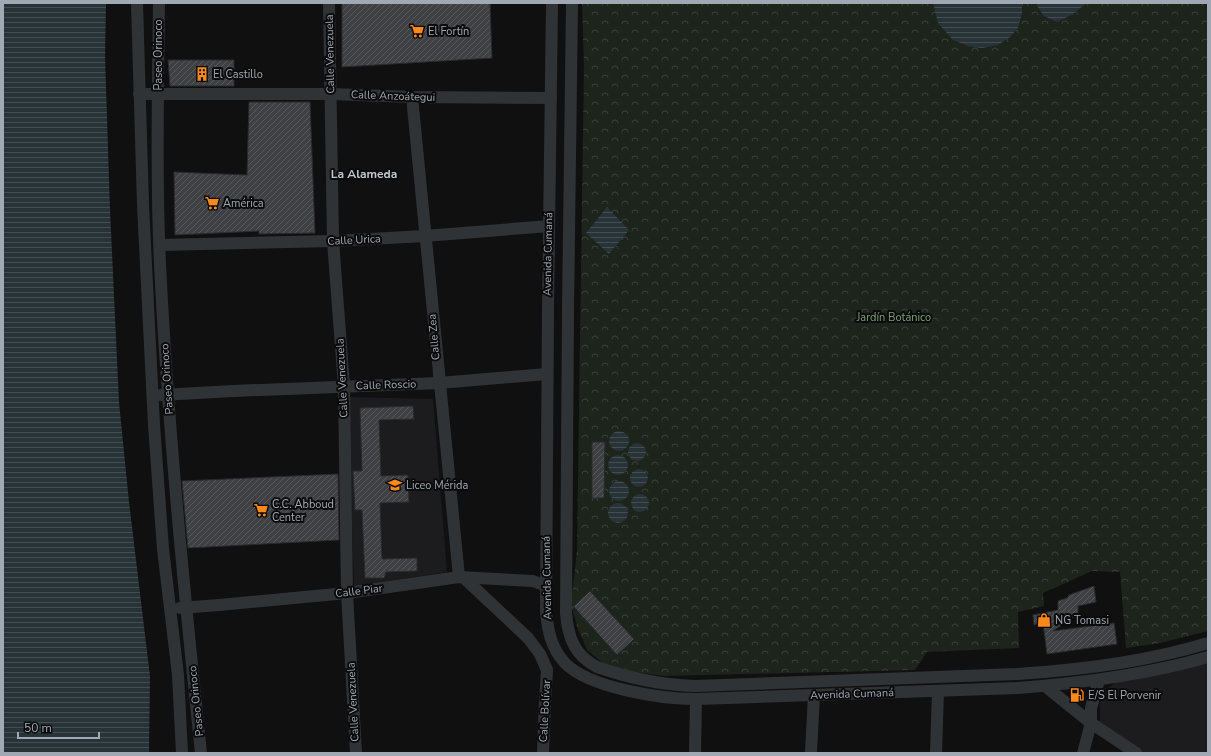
<svg xmlns="http://www.w3.org/2000/svg" width="1211" height="756" font-family="'Nunito Sans',sans-serif">
	<defs>
		<pattern id="forest-crowns" width="20" height="18" patternUnits="userSpaceOnUse"><rect width="20" height="18" fill="#1c241c"/><path d="M2 6a3 3 0 1 1 6 0M12 15a3 3 0 1 1 6 0" fill="none" stroke="#3a413b"/></pattern>
		<pattern id="water-rules" width="6" height="5" patternUnits="userSpaceOnUse"><rect width="6" height="5" fill="#283338"/><path d="M0 2.5h6" fill="none" stroke="#444e52"/></pattern>
		<pattern id="building-hatch" width="6" height="6" patternUnits="userSpaceOnUse"><rect width="6" height="6" fill="#3e4044"/><path d="M-1 1l2-2M0 6l6-6M5 7l2-2" fill="none" stroke="#57595d"/></pattern>
	</defs>
	<rect width="100%" height="100%" fill="#101011"/>
	<g fill="#1c1c1e">
		<polygon points="348,397 433,399 447,572 354,586"/>
		<polygon points="1208,661 1208,753 1137,753 1100,724 1100,703 1107,689 1119,680"/>
	</g>
	<polygon fill="url(#forest-crowns)" points="582,3 1208,3 1208,631 1160,643 1126,648 1120,572 1092,571 1043,593 1044,606 1018,612 1019,648 927,652 915,670 663,676 630,671 603,663 587,650 578,629 571,605 577,550 584,65"/>
	<g fill="url(#water-rules)">
		<polygon points="3,3 106,3 105,56 110,210 119,402 129,502 150,676 149,753 3,753"/>
		<polygon points="933,3 1022,3 1022,13 1018,28 1010,37 998,45 982,48 968,46 953,40 938,23"/>
		<polygon points="1037,3 1087,3 1071,15 1057,22 1044,16 1037,6"/>
		<polygon points="607,207 629,230 609,254 586,233"/>
		<circle cx="619" cy="441" r="10"/>
		<circle cx="637" cy="452" r="9"/>
		<circle cx="618" cy="465" r="10"/>
		<circle cx="639" cy="478" r="9"/>
		<circle cx="619" cy="491" r="10"/>
		<circle cx="640" cy="503" r="9"/>
		<circle cx="618" cy="513" r="10"/>
	</g>
	<g fill="url(#building-hatch)" stroke="#2a2a2d">
		<polygon points="342,3 490,3 492,58 342,67"/>
		<polygon points="168,60 234,60 234,86 170,86"/>
		<polygon points="249,102 310,102 315,233 259,234 259,231 175,235 174,172 247,175"/>
		<polygon points="413,406 414,419 379,420 381,476 408,475 409,502 380,503 382,559 417,558 417,571 386,572 384,578 365,578 362,510 355,510 353,471 362,471 360,408"/>
		<polygon points="592,442 605,442 604,498 592,498"/>
		<polygon points="338,474 339,540 188,548 182,481"/>
		<polygon points="1094,586 1096,602 1078,606 1078,614 1053,631 1114,623 1117,644 1047,654 1043,623 1034,625 1033,615 1058,610 1058,601 1067,598 1069,595"/>
		<polygon points="590,591 634,639 617,655 574,607 574,606"/>
	</g>
	<g fill="none" stroke-linecap="round" stroke-linejoin="round">
		<g stroke="#303336" stroke-width="12">
			<polyline points="137,3 143,205 154,425 163,549 178,675 182,753"/>
			<path d="M 159,3 C 158,90 156,177 160,264 C 168,427 184,590 201,753"/>
			<polyline points="329,3 333,241 344,386 347,593 356,753"/>
			<path d="M 552,3 L 548,310 L 546,612 C 548,631 551,648 565,663 C 589,688 661,699 696,699 L 1018,688 C 1082,683 1146,675 1208,657"/>
			<path d="M 572,3 L 568,310 L 566,613 C 568,637 574,655 597,667 C 629,678 662,685 695,686 L 1017,674 C 1082,670 1146,662 1208,643"/>
			<polyline points="139,94 331,94 412,97 551,98"/>
			<polyline points="412,97 459,577"/>
			<polyline points="160,245 333,241 425,236 549,226"/>
			<polyline points="161,395 233,391 439,383 547,374"/>
			<polyline points="463,577 528,638 540,654 547,670 545,702 543,753"/>
			<polyline points="180,608 219,605 347,593 459,577 533,581 546,586"/>
			<polyline points="1045,686 1091,723 1136,753"/>
			<polyline points="695,753 696,699"/>
			<polyline points="811,753 814,695"/>
			<polyline points="936,753 938,691"/>
			<polyline points="1083,753 1091,723 1091,708 1099,680"/>
		</g>
	</g>
	<defs>
		<symbol id="supermarket-bare" viewBox="-9 -9 18 18"><path d="M-6-5.5h2.5l.6 2H6L4.5 2H-2.5L-4.4-4H-6ZM-1.5 3.2a1.3 1.3 0 1 0 .1 0ZM3 3.2a1.3 1.3 0 1 0 .1 0Z" fill="#fe891a" stroke="#0b0b0c" stroke-width="2.5" paint-order="stroke"/></symbol>
		<symbol id="building-bare" viewBox="-9 -9 18 18"><path d="M-4-6H4V6H1V3H-1V6H-4ZM-2.5-4.3h1.7v1.8h-1.7ZM.8-4.3h1.7v1.8H.8ZM-2.5-1h1.7V.8h-1.7ZM.8-1h1.7V.8H.8Z" fill="#fe891a" stroke="#0b0b0c" stroke-width="2.5" paint-order="stroke"/></symbol>
		<symbol id="school-bare" viewBox="-9 -9 18 18"><path d="M0-5L7-2L0 1L-7-2ZM-4 1L0 2.5L4 1V4Q0 6-4 4Z" fill="#fe891a" stroke="#0b0b0c" stroke-width="2.5" paint-order="stroke"/></symbol>
		<symbol id="shop-bare" viewBox="-9 -9 18 18"><path d="M-5-2.5h2.3a2.7 3.5 0 0 1 5.4 0H5L5.5 6h-11ZM-1.5-2.5h3a1.5 2.3 0 0 0-3 0Z" fill="#fe891a" stroke="#0b0b0c" stroke-width="2.5" paint-order="stroke"/></symbol>
		<symbol id="fuel-bare" viewBox="-9 -9 18 18"><path d="M-5.5-6h7V0h2V4h1.3V-2.5L3-4.5l.8-.8L6-3V5H2.5V1h-1V6h-7ZM-4.2-4.7v3.2H.2V-4.7Z" fill="#fe891a" stroke="#0b0b0c" stroke-width="2.5" paint-order="stroke"/></symbol>
	</defs>
	<g fill-rule="evenodd">
		<use href="#supermarket-bare" x="407" y="21" width="20" height="20"/>
		<use href="#building-bare" x="192" y="64" width="20" height="20"/>
		<use href="#supermarket-bare" x="202" y="193" width="20" height="20"/>
		<use href="#school-bare" x="385" y="475" width="20" height="20"/>
		<use href="#supermarket-bare" x="251" y="500" width="20" height="20"/>
		<use href="#shop-bare" x="1034" y="610" width="20" height="20"/>
		<use href="#fuel-bare" x="1067" y="685" width="20" height="20"/>
	</g>
	<g text-anchor="middle" dominant-baseline="central" stroke-width="4" stroke-linejoin="round" paint-order="stroke">
		<g font-size="11" fill="#a0a9b3" stroke="#0b0b0c" text-anchor="start">
			<text x="428" y="31">El Fortín</text>
			<text x="213" y="74">El Castillo</text>
			<text x="223" y="203">América</text>
			<text x="406" y="485">Liceo Mérida</text>
			<text x="272" y="504">C.C. Abboud<tspan x="272" dy="13">Center</tspan></text>
			<text x="1055" y="620">NG Tomasi</text>
			<text x="1088" y="695">E/S El Porvenir</text>
		</g>
		<g font-size="11" fill="#a0a9b3" stroke="#0b0b0c">
			<text transform="translate(330 54) rotate(-91)">Calle Venezuela</text>
			<text transform="translate(158 55) rotate(-90)">Paseo Orinoco</text>
			<text transform="translate(393 96) rotate(2)">Calle Anzoátegui</text>
			<text transform="translate(354 240) rotate(-3)">Calle Urica</text>
			<text transform="translate(548 254) rotate(-89)">Avenida Cumaná</text>
			<text transform="translate(434 337) rotate(-95)">Calle Zea</text>
			<text transform="translate(342 378) rotate(-93)">Calle Venezuela</text>
			<text transform="translate(167 379) rotate(-94)">Paseo Orinoco</text>
			<text transform="translate(386 385) rotate(-2)">Calle Roscio</text>
			<text transform="translate(547 578) rotate(-91)">Avenida Cumaná</text>
			<text transform="translate(359 591) rotate(-7)">Calle Piar</text>
			<text transform="translate(852 694) rotate(-2)">Avenida Cumaná</text>
			<text transform="translate(196 701) rotate(-96)">Paseo Orinoco</text>
			<text transform="translate(353 702) rotate(-93)">Calle Venezuela</text>
			<text transform="translate(545 711) rotate(-87)">Calle Bolívar</text>
		</g>
		<g font-size="11" fill="#7aa075" stroke="#0b0b0c">
			<text x="894" y="317">Jardín Botánico</text>
		</g>
		<g font-size="12" font-weight="bold" fill="#c1c7cf" stroke="#0b0b0c">
			<text x="364" y="174">La Alameda</text>
		</g>
	</g>
	<rect width="1211" height="756" fill="none" stroke="#a0a9b3" stroke-width="8"/>
	<path d="M18 732v6h81v-6" fill="none" stroke="#a0a9b3" stroke-width="2"/>
	<text x="24" y="732" font-size="12" fill="#a0a9b3" stroke="#0b0b0c" stroke-width="3" paint-order="stroke">50 m</text>
</svg>
